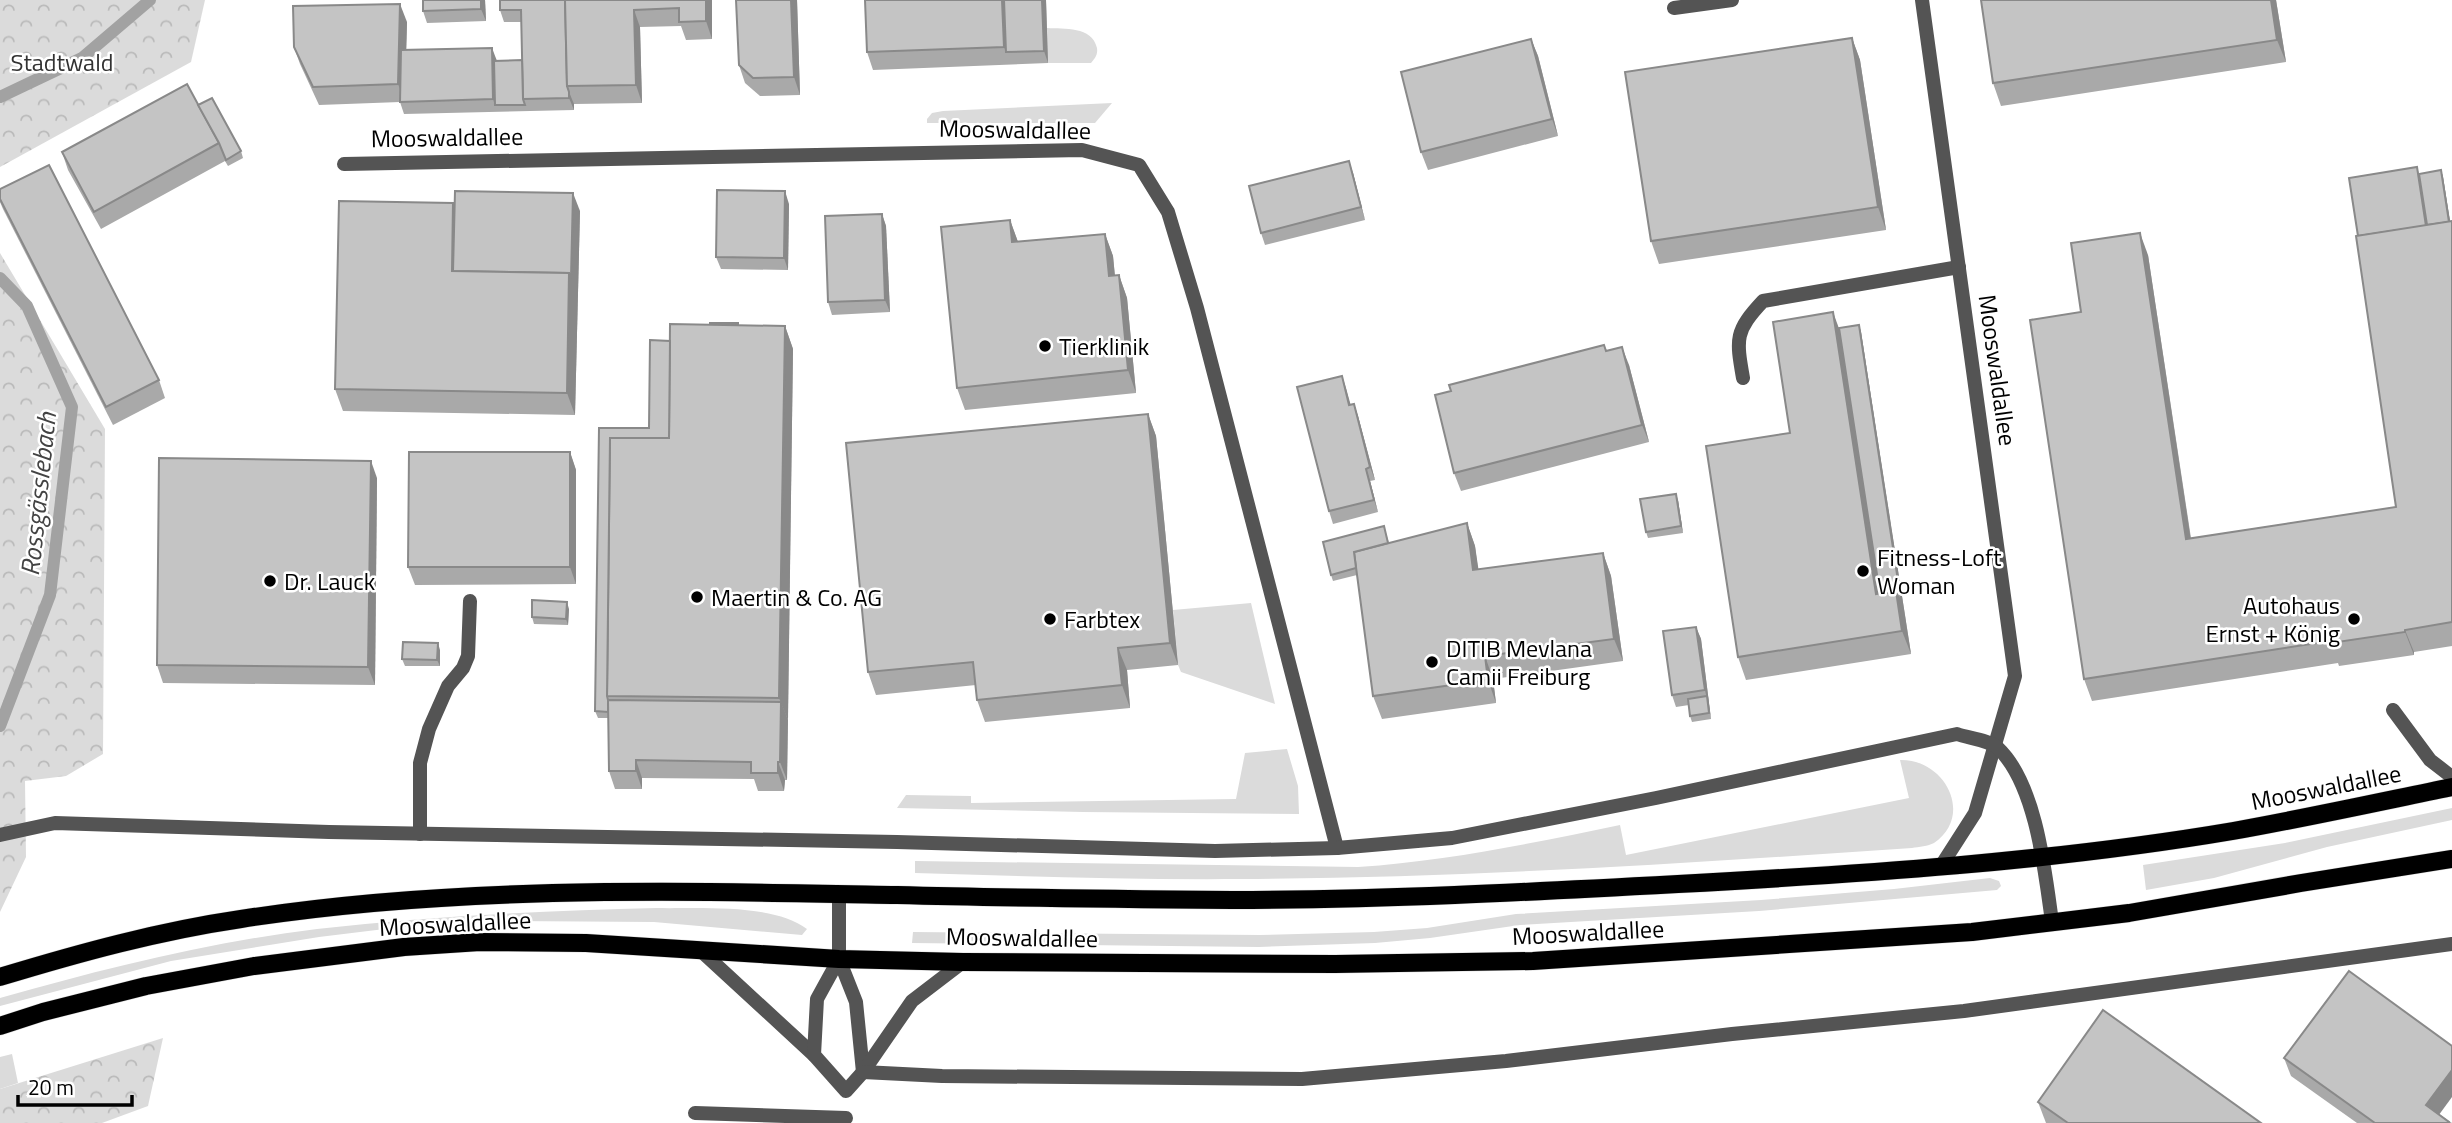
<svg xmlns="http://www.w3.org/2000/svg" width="2452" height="1123" font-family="'Titillium Web',sans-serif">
	<defs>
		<pattern id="forest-crowns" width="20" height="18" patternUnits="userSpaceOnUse" patternTransform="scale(1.75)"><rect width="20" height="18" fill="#dbdbdb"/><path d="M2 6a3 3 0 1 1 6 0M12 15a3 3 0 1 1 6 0" fill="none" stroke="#bababa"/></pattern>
	</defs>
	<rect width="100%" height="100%" fill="#fff"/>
	<g fill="#dbdbdb">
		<path d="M 1047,28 C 1064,29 1092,26 1097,48 C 1098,55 1095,58 1091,63 L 1048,63 Z"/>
		<polygon points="1112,103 1095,123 927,123 927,119 932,113 943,111"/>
		<polygon points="1251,603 1275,704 1181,672 1178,665 1173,610"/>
		<polygon points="1287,749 1298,786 1299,814 1083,812 897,808 906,795 971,796 971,803 1236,799 1245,753"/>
		<path d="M 1900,760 C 1946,759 1974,816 1934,843 C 1928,846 1919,847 1912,848 C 1689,863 1466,878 1242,879 C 1133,880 1024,876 915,873 L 915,861 L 1358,867 C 1447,861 1533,843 1620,825 L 1626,855 L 1909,798 Z"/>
		<polygon points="2452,808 2452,820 2327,847 2214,878 2146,890 2143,865 2285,843"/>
		<polygon points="1990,878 1999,881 2001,886 1997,890 1759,911 1520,925 1430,938 1375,943 1259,947 912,943 913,932 1260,935 1374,932 1427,928 1516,914 1761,900 1894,889"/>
		<path d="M 656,908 C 698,909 773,903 807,929 L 802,935 L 654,922 L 497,921 L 401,927 L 319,937 L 171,961 L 0,1006 L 0,998 C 103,969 210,942 317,929 C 430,916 543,911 656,908 Z"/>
		<polygon points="12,1054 18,1083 0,1089 0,1057"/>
	</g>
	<g fill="url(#forest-crowns)">
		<polygon points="0,0 205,0 191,62 0,167"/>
		<polygon points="0,253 105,429 103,754 66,776 25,781 26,857 0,912"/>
		<polygon points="163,1038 148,1106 102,1123 0,1123 0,1089"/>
	</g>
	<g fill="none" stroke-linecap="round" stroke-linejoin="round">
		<g stroke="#a2a2a2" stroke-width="12">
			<polyline points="0,97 82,58 150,0"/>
			<polyline points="0,278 27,306 72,407 50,595 0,726"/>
		</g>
		<defs>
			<g id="primary">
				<path d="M 0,977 C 79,953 159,931 241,919 C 458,885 678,891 897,895 C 1008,898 1120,899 1232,900 C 1380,900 1529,892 1678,884 C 1863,874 2050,862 2233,831 C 2306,818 2379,802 2452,787"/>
				<polyline points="0,1026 43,1012 146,986 254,966 404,947 480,942 586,943 839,959 963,962 1335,964 1533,961 1972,932 2129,913 2301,883 2452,859"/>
			</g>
		</defs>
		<use href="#primary" stroke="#dbdbdb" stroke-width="19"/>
		<g stroke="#545454" stroke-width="14">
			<path d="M 1743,378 C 1736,338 1735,331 1763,301 L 1959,267"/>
			<polyline points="2393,710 2430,760 2452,777"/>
			<polyline points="420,834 420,763 429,729 448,686 463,668 468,656 470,601"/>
			<polyline points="839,894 839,959 856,1002 863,1072"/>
			<polyline points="699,949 814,1055"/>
			<polyline points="839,959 817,999 814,1055 846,1091 863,1072 912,1001 963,962"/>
			<polyline points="863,1072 942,1076 1302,1079 1506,1061 1732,1034 1964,1011 2452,944"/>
			<polyline points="695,1113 846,1118"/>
		</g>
		<g stroke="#545454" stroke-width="14">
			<polyline points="1922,0 2015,676 1975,813 1941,866"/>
			<polyline points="1674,8 1732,0"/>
			<polyline points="344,164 1082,150 1139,165 1168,212 1197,308 1337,848"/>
			<path d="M 0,835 L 55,823 L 329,832 L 897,842 L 1215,851 L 1337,848 L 1452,838 L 1656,798 L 1957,734 C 1968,738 1989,740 1998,748 C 2036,784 2045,871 2052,922"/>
		</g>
		<use href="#primary" stroke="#000" stroke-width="18"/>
	</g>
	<g fill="#a9a9a9">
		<polygon points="485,0 486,21 427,23 423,11"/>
		<polygon points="712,0 712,39 686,40 681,26 640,27 642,103 574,104 574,110 404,114 400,102 319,105 300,64 294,47 407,22 406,50 497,61 522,60 521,22 504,22 500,10"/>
		<polygon points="797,0 800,95 760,96 745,83 739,65"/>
		<polygon points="1981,0 2276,0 2286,62 2001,106 1993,83"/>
		<polygon points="1046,1 1048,63 873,70 867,52"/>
		<polygon points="1852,38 1860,60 1886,230 1659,264 1651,241"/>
		<polygon points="1531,39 1538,56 1558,136 1428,170 1421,152"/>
		<polygon points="198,105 241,151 243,158 228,166 225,161 101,229 68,170 62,152"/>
		<polygon points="2417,167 2419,174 2441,170 2443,177 2450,222 2452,221 2452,646 2414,652 2414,655 2339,666 2338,663 2092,701 2084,679 2081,312 2148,255 2191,538 2396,507 2358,236"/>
		<polygon points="1353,173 1365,220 1265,245 1261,233"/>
		<polygon points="0,189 159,380 165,398 113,425 3,209 0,202"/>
		<polygon points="789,204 788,270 721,269 716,257"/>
		<polygon points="580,211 575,415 343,411 335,389"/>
		<polygon points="882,214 886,226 890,312 832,315 828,302"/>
		<polygon points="1010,220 1018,242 1105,234 1113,256 1115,276 1119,275 1127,298 1136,393 965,410 957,388"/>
		<polygon points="739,325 785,326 793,349 787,780 785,780 784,791 758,791 754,779 642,778 642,789 615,789 609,771 608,718 598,718 595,711 649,428"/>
		<polygon points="1859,325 1861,332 1911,654 1746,680 1738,657 1790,433 1839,328"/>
		<polygon points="1606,351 1629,365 1649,442 1461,491 1454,473"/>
		<polygon points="1342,376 1350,405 1354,404 1358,416 1375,480 1370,481 1378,512 1333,524 1329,511"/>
		<polygon points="1148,414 1156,436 1178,665 1127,670 1130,708 985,722 977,700 976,685 876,695 868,672"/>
		<polygon points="570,452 576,470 576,584 415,585 408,567"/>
		<polygon points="377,478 375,685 163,683 157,665"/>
		<polygon points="1678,500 1683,533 1648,538 1646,532"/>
		<polygon points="1467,523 1475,546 1478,570 1603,553 1611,576 1623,661 1493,679 1496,703 1382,719 1373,696 1357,575 1333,581 1331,575 1386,533 1389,543"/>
		<polygon points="569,609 568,625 534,624 532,617"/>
		<polygon points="1696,627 1701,639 1711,719 1692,722 1690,716 1689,705 1676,707 1672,695"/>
		<polygon points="440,650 440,666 405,666 402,659"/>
		<polygon points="2284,1058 2439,1114 2452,1123 2357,1123 2291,1076"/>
		<polygon points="2038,1102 2261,1123 2046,1123"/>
	</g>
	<g fill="#898989">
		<polygon points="481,0 485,0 486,21 481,9"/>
		<polygon points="706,0 712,0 712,39 706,21"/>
		<polygon points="791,0 797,0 800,95 794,77"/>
		<polygon points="1002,0 1008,0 1006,52 1004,47"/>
		<polygon points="1042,0 1046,0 1048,63 1044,51"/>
		<polygon points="2271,0 2276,0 2286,62 2277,40"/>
		<polygon points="400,4 407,22 405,101 398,84"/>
		<polygon points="634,10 640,27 642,103 636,85"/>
		<polygon points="1852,38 1860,60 1886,230 1878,207"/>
		<polygon points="1531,39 1538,56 1558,136 1552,119"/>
		<polygon points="492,48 497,61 495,105 493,99"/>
		<polygon points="569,92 574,104 574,110 569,98"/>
		<polygon points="1349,161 1353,173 1365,220 1361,207"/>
		<polygon points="2441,170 2443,177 2452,233 2449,227"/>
		<polygon points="785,191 789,204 788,270 784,258"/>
		<polygon points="573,193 580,211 575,415 567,393 569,273"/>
		<polygon points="453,203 461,225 460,276 452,271"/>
		<polygon points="882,214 886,226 890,312 885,300"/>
		<polygon points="1010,220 1018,242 1012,242"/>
		<polygon points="2140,233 2148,255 2194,561 2186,539"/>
		<polygon points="1105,234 1113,256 1117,299 1109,276"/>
		<polygon points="1119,275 1127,298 1136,393 1128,370"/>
		<polygon points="1833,312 1841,334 1883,610 1876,594"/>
		<polygon points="1859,325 1861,332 1911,654 1902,631"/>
		<polygon points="785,326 793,349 788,720 779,698"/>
		<polygon points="1622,347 1629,365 1649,442 1642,425"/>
		<polygon points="1342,376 1346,388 1354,417 1349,405"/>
		<polygon points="1354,404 1358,416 1375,480 1370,467"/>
		<polygon points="1148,414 1156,436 1178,665 1170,643"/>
		<polygon points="570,452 576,470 576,584 570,567"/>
		<polygon points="371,461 377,478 375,685 368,667"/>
		<polygon points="1366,469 1370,481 1378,512 1374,500"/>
		<polygon points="1676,494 1678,500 1683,533 1681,526"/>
		<polygon points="1467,523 1475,546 1482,593 1473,570"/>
		<polygon points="1603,553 1611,576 1623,661 1614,639"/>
		<polygon points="567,602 569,609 568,625 566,619"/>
		<polygon points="1696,627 1701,639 1711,719 1705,690"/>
		<polygon points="2405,630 2414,652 2414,655 2405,632"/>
		<polygon points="438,643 440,650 440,666 437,660"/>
		<polygon points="1118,648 1127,670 1130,708 1122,685"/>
		<polygon points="1485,656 1493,679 1496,703 1488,680"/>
		<polygon points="781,702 788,720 787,780 780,762"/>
		<polygon points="636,760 642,778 642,789 636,771"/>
		<polygon points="778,762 785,780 784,791 778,773"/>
		<polygon points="2452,1070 2452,1097 2433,1123 2426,1105"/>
	</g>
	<g fill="#c4c4c4" stroke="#898989" stroke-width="2">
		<polygon points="423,0 481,0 481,9 423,11"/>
		<polygon points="500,0 565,0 567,86 569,92 569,98 523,99 521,10 500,10"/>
		<polygon points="565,0 706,0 706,21 679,22 679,8 634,10 636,85 567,86"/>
		<polygon points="736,0 791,0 794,77 753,78 739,65"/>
		<polygon points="865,0 1002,0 1004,47 867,52"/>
		<polygon points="1004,0 1042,0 1044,51 1006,52"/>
		<polygon points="1981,0 2271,0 2277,40 1993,83"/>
		<polygon points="400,4 398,84 313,87 294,47 293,6"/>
		<polygon points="1852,38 1878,207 1651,241 1625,72"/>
		<polygon points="1531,39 1552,119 1421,152 1401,72"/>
		<polygon points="492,48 493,99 400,102 401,50"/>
		<polygon points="522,60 523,99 525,105 495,105 494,61"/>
		<polygon points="187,84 219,143 94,212 62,152"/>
		<polygon points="212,98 241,151 226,160 219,143 198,105"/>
		<polygon points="1349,161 1361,207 1261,233 1249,186"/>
		<polygon points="49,165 159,380 106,407 0,199 0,189"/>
		<polygon points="2417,167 2426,226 2358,236 2349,178"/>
		<polygon points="2441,170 2449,222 2427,225 2419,174"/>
		<polygon points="717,190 785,191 784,258 716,257"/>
		<polygon points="455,191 573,193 571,278 569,273 453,271"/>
		<polygon points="339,201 453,203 452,271 569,273 567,393 335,389"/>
		<polygon points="882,214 885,300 828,302 825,216"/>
		<polygon points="1010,220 1012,242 1105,234 1109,276 1119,275 1128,370 957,388 941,227"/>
		<polygon points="2452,221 2452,622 2405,630 2405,632 2331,643 2330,641 2084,679 2030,320 2081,312 2071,243 2140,233 2186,539 2396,507 2356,236"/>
		<polygon points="1833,312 1876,594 1896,591 1902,631 1738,657 1706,446 1790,433 1773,322"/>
		<rect x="710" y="323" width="28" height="2"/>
		<polygon points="670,324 785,326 779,698 607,696 610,438 669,438"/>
		<polygon points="1859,325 1902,607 1896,591 1880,594 1839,328"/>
		<polygon points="650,340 670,341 669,438 610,438 607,696 608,700 608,712 595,711 599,428 649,428"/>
		<polygon points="1604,345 1606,351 1622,347 1642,425 1454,473 1435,395 1451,391 1449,385"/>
		<polygon points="1342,376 1349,405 1354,404 1370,467 1366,469 1374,500 1329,511 1297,387"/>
		<polygon points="1148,414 1170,643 1118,648 1122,685 977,700 973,662 868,672 846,443"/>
		<polygon points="409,452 570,452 570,567 408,567"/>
		<polygon points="159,458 371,461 368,667 157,665"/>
		<polygon points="1676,494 1681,526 1646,532 1640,499"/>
		<polygon points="1467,523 1473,570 1603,553 1614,639 1485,656 1488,680 1373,696 1354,552"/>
		<polygon points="1384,526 1388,543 1354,552 1356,568 1331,575 1323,542"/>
		<polygon points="532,600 567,602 566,619 532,617"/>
		<polygon points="1696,627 1705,690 1672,695 1663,631"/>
		<polygon points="403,642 438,643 437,660 402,659"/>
		<polygon points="1707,696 1709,713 1690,716 1688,699"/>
		<polygon points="608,700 781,702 780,762 778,762 778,773 751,773 751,762 636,760 636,771 609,771"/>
		<polygon points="2349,971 2452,1046 2452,1070 2426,1105 2449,1122 2449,1123 2375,1123 2284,1058"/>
		<polygon points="2103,1010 2261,1123 2068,1123 2038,1102"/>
	</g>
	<g fill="#000" stroke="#fff" stroke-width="2.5">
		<circle cx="1045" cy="346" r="7"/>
		<circle cx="1863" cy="571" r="7"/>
		<circle cx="270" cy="581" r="7"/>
		<circle cx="697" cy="597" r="7"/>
		<circle cx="1050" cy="619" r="7"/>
		<circle cx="2354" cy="619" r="7"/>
		<circle cx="1432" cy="662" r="7"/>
	</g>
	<g text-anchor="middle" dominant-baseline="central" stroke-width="5" stroke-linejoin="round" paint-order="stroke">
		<g font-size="24" fill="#323232" stroke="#fff">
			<text x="62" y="62">Stadtwald</text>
		</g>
		<g font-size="24" fill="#000" stroke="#fff">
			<text transform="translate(1015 129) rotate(1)">Mooswaldallee</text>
			<text transform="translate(447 137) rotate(-1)">Mooswaldallee</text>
			<text transform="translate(1998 370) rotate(82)">Mooswaldallee</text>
			<text transform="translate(2326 787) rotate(-11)">Mooswaldallee</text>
			<text transform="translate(455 923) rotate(-3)">Mooswaldallee</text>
			<text transform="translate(1588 932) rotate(-3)">Mooswaldallee</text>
			<text transform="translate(1022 937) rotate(1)">Mooswaldallee</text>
		</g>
		<g font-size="24" fill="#000" stroke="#fff" text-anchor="start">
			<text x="1059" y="346">Tierklinik</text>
			<text x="1877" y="557">Fitness-Loft<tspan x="1877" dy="28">Woman</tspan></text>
			<text x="284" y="581">Dr. Lauck</text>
			<text x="711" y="597">Maertin &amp; Co. AG</text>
			<text x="2340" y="605" text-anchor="end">Autohaus<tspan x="2340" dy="28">Ernst + König</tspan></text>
			<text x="1064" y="619">Farbtex</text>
			<text x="1446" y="648">DITIB Mevlana<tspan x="1446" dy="28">Camii Freiburg</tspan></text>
		</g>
		<g font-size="26" font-style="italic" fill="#434343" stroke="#fff">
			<text transform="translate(38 494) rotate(-84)">Rossgässlebach</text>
		</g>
	</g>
	<path d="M18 1095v10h114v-10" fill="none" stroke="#000000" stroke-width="3.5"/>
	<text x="28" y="1095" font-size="21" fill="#000000" stroke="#ffffff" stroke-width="5" paint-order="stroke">20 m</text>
</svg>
